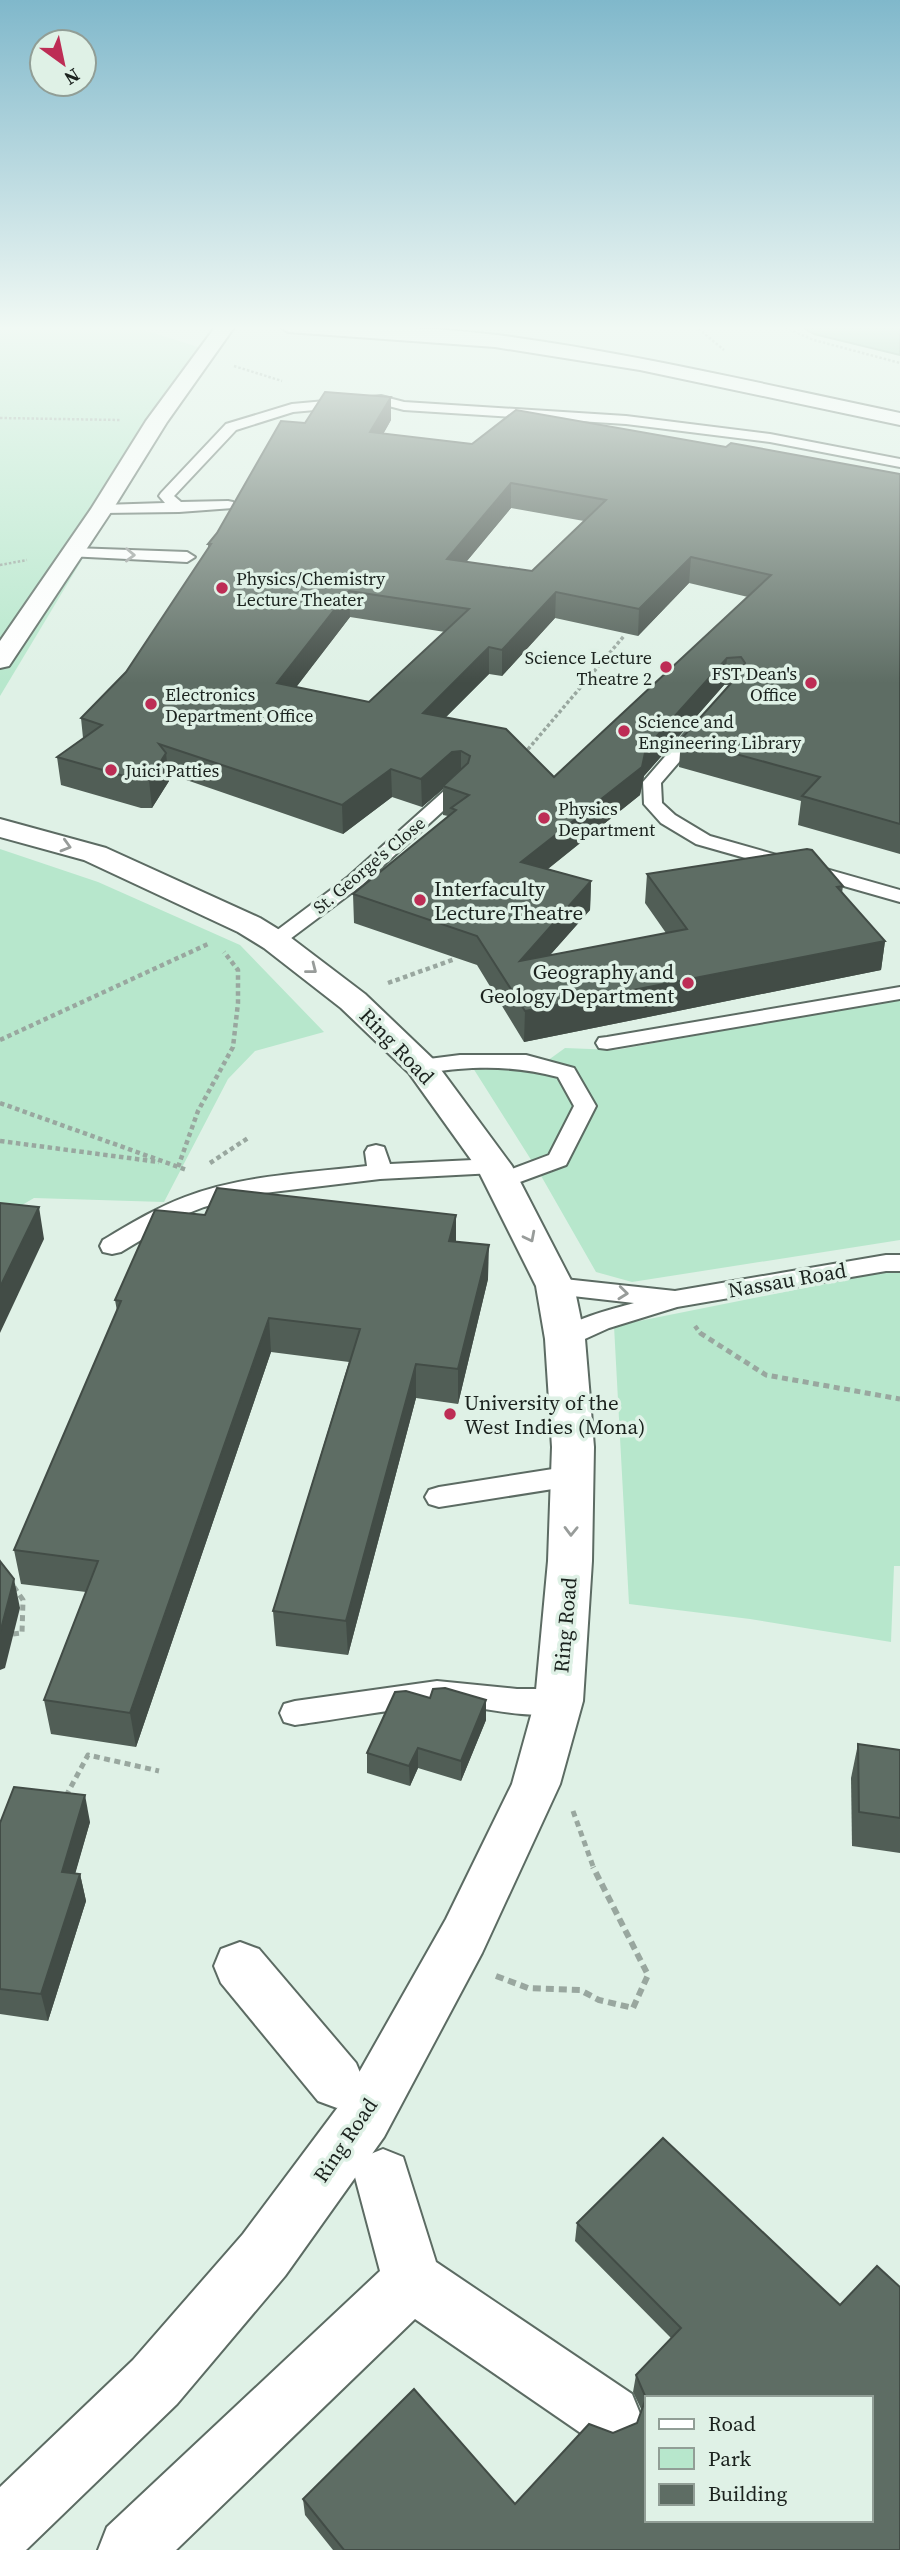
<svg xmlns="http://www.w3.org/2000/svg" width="900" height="2550" font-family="'Source Serif 4',serif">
	<rect width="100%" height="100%" fill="#dff1e6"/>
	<g fill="#b7e7cc">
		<polygon points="0,326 131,326 208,350 0,696"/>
		<polygon points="0,849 98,882 240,945 324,1032 255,1051 228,1079 164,1202 34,1198 17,1208 0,1208"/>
		<polygon points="900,998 900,1240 632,1282 596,1272 540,1174 473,1068 547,1061 565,1048 616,1050"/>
		<polygon points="900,1269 900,1566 894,1566 891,1642 750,1619 629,1604 614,1326"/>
	</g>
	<polygon fill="#85bfa0" stroke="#659079" stroke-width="2" points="801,326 900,326 900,355 814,334"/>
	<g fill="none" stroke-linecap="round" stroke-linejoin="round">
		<defs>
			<g id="lane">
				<polygon points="381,396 404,402 626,416 770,434 900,459 900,467 770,442 626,424 404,410 381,404 293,412 236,430 174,496 181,502 228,501 233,502 235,505 233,508 179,512 102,513 95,509 102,505 165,503 159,496 161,493 226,424 292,404"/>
				<polygon points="73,548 187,552 195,557 187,562 68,556 65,553"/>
				<polygon points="701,721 710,726 661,783 662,803 675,815 710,836 900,890 900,902 696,844 661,823 644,804 643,782 695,722"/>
				<polygon points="460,781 469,786 466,790 362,885 282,945 268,945 265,941 268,937 348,877 454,782"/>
				<polygon points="900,987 900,999 607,1049 599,1048 596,1043 599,1038 607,1037"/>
				<path d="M 460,1055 L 526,1055 L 574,1068 L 596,1106 L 566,1165 L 509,1186 L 501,1188 L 493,1186 L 489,1181 L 493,1176 L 549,1155 L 574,1106 L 558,1077 C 524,1068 493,1066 458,1069 C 443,1070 428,1074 413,1071 L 410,1066 L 413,1061 Z"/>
				<path d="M 376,1145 L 384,1147 L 390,1164 L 494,1159 L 502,1161 L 506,1166 L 502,1171 L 494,1173 L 380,1179 L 247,1195 L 204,1207 L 181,1216 L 121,1252 L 112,1254 L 103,1252 L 100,1246 L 103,1240 C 130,1224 156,1208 185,1197 C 243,1175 307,1173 367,1166 L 365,1152 L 368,1147 Z"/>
				<path d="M 886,1255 L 900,1255 L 900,1271 L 886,1271 L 677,1307 L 609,1328 L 565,1348 L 556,1345 L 552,1339 C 564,1320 613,1309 634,1303 L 555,1294 L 546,1292 L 543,1286 L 546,1280 L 555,1278 L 675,1291 Z"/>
				<polygon points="572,1466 582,1469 586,1476 582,1483 572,1486 439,1507 429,1504 425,1497 429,1490 439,1487"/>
				<path d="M 437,1681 L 517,1689 L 559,1689 L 570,1692 L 574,1701 L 570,1710 C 526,1724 479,1702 435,1706 C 388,1709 341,1719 295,1725 L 284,1722 L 280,1713 L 284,1704 L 295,1701 Z"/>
			</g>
			<g id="street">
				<polygon points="240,1942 259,1949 356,2063 364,2082 356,2101 337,2108 318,2101 221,1983 214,1966 221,1949"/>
				<polygon points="383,2149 403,2157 436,2262 632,2394 641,2416 632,2438 610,2447 588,2438 415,2319 176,2550 98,2550 107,2527 380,2271 355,2177 363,2157"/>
			</g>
			<g id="secondary">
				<polygon points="216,326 235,326 167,422 113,509 13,660 9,666 0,668 0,641 91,509 146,421"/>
				<path d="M 279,326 C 351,326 425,326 497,335 C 633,353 766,385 900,413 L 900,425 L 640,370 L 495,347 L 288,332 Z"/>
				<polygon points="0,819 106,848 260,918 286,934 365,994 433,1059 512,1166 574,1286 585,1339 594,1447 592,1561 583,1701 560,1784 482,1953 384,2137 285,2276 177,2404 26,2550 0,2550 0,2487 133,2360 243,2234 344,2099 446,1919 512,1784 535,1701 548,1561 552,1447 545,1339 536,1286 477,1168 409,1073 341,1008 264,948 238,932 84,860 0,837"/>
			</g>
		</defs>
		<use href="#lane" stroke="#5c6b63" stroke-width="4"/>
		<use href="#street" stroke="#5c6b63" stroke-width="4"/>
		<use href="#secondary" stroke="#5c6b63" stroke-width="4"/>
		<g stroke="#99a79f" stroke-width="2.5" stroke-dasharray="2.5 2" stroke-linecap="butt">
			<polyline points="695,326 724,350"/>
			<polyline points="781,326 814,340 900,363"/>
			<polyline points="234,366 282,381"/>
			<polyline points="0,418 121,420"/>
			<polyline points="0,565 27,560"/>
		</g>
		<polyline stroke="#99a79f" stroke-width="3.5" stroke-dasharray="3.5 2.5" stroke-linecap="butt" points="524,754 624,636"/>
		<g stroke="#99a79f" stroke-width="4.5" stroke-dasharray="4.5 3.5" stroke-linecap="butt">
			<polyline points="388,983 455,959"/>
			<polyline points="0,1040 208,944"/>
			<polyline points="0,1103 187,1170"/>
			<polyline points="0,1141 159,1162"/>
			<polyline points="210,1163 248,1138"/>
			<polyline points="178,1167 198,1111 233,1047 238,1003 238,970 224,952"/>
			<polyline points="695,1326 701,1334"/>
		</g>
		<g stroke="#99a79f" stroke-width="5" stroke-dasharray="6 4.5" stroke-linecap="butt">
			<polyline points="700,1333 766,1375 900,1399"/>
			<polyline points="13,1634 22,1633 23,1600 14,1587"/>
			<polyline points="66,1796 88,1755 159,1771"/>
			<polyline points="573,1811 594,1869"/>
		</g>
		<polyline stroke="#99a79f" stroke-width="6" stroke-dasharray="8 5" stroke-linecap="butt" points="496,1976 528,1988 580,1990 599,2000 633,2008 648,1975 593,1867"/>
		<use href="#lane" fill="#fff" fill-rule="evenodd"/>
		<use href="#street" fill="#fff" fill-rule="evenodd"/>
		<use href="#secondary" fill="#fff" fill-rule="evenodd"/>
	</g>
	<g fill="#515e56" fill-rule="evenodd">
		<path d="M 391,420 L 383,434 L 472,444 L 726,447 L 900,474 L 900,854 L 798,825 L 801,801 L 679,767 L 681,739 L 729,685 L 724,685 L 644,776 L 640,795 L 548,869 L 591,881 L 590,910 L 550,955 L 666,933 L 645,903 L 647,874 L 843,886 L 842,893 L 885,941 L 881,970 L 524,1042 L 477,965 L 354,923 L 353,894 L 448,816 L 443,815 L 443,789 L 422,807 L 392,797 L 343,834 L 169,774 L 169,781 L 152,808 L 141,808 L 61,785 L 57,757 L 83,738 L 81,718 L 126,672 L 208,548 L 208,544 L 305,423 ZM 511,508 L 584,521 L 532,571 L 466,562 ZM 689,583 L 748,597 L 554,777 L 446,717 L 489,674 L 502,676 L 555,618 L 638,636 ZM 350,617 L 445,632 L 369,702 L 296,687 Z"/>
		<polygon points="205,1215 456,1215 456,1242 488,1279 458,1404 416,1398 348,1655 276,1646 273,1611 349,1362 271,1352 136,1747 51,1734 44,1700 86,1592 21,1584 14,1550 117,1311 115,1300"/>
		<polygon points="430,1698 486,1700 486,1720 461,1781 418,1768 410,1786 367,1773 367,1753"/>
		<polygon points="858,1744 900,1750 900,1853 852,1846 851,1778"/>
		<polygon points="90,1822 75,1873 80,1874 86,1901 48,2021 0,2014 0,1823"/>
		<polygon points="577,2223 840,2305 900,2550 333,2550 305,2515 303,2499 515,2504 613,2433 637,2423 642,2411 633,2392 636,2375 671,2338 575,2241"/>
	</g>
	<g fill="#424c46">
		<polygon points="391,397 391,420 371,456 370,432"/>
		<polygon points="511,483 511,508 447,585 447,559"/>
		<polygon points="691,557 689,583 638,636 639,609"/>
		<polygon points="349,591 350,617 278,711 277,683"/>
		<polygon points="556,592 555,618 502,676 502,650"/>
		<polygon points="489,647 489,674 423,740 423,713"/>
		<polygon points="727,658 724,685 644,776 640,795 520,891 521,862 646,748"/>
		<polygon points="461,751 461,779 443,786 443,789 422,807 421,779 452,752"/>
		<polygon points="166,753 169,781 152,808 149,780"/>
		<polygon points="391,769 392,797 343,834 342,805"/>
		<polygon points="591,881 590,910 519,990 520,961"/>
		<polygon points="885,941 881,970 524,1042 525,1011"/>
		<polygon points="39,1207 44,1239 0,1333 0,1287"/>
		<polygon points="456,1215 456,1248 449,1241"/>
		<polygon points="489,1245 488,1279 458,1404 458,1369"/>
		<polygon points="269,1318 271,1352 136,1747 130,1713"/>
		<polygon points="416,1364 416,1398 348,1655 346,1621"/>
		<polygon points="14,1579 20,1608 5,1668 0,1670 0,1633"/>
		<polygon points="486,1700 486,1720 461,1781 461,1761"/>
		<polygon points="418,1748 418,1768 410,1786 409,1766"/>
		<polygon points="85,1795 90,1822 68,1899 62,1872"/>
		<polygon points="80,1874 86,1901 48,2021 41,1994"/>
	</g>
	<g fill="#5e6d64" stroke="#424c46" stroke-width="2" fill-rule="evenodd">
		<path d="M 325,392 L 391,397 L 370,432 L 472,444 L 516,410 L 726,447 L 731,443 L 900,474 L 900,824 L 802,796 L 820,777 L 681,739 L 743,670 L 745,663 L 741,657 L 727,658 L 646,748 L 642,767 L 521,862 L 591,881 L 520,961 L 687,929 L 647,874 L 807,849 L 812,850 L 843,886 L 837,887 L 885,941 L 525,1011 L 477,936 L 353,894 L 456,810 L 451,808 L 469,795 L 443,786 L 468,763 L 470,756 L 461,751 L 452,752 L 421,779 L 391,769 L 342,805 L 159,744 L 166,753 L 149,780 L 138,780 L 57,757 L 102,725 L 81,718 L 126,672 L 211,544 L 208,544 L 217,533 L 281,421 L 305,423 ZM 511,483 L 606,500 L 532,571 L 447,559 ZM 691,557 L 771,575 L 554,777 L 506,729 L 423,713 L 489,647 L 502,650 L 556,592 L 639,609 ZM 349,591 L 469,609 L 369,702 L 277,683 Z"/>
		<polygon points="217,1188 456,1215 449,1241 489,1245 458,1369 416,1364 346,1621 273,1611 360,1329 269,1318 130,1713 44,1700 98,1561 14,1550 121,1301 115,1300 155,1210 205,1215"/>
		<polygon points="0,1203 39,1207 0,1287"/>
		<polygon points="0,1561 14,1579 0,1633"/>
		<polygon points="445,1688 486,1700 461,1761 418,1748 409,1766 367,1753 395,1692 406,1691 430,1698 433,1689"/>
		<polygon points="858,1744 900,1750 900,1818 859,1812"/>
		<polygon points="14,1787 85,1795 62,1872 80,1874 41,1994 0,1989 0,1823"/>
		<path d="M 663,2138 L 840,2305 L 877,2266 L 900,2287 L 900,2550 L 344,2550 L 303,2499 L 414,2389 L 515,2504 L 589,2424 L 613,2433 L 637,2423 L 646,2398 L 636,2375 L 681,2328 L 577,2223 ZM 646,2398 L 870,2398 L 870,2520 L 646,2520 Z"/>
	</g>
	<defs><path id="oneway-chevron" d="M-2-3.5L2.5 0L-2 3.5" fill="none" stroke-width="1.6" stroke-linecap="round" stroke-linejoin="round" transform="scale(1.75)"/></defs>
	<g stroke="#989c9a">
		<use href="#oneway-chevron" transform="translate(130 555) rotate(2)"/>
		<use href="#oneway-chevron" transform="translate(66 846) rotate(16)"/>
		<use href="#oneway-chevron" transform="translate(312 969) rotate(38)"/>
		<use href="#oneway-chevron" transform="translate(530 1237) rotate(63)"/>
		<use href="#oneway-chevron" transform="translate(623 1293) rotate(6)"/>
		<use href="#oneway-chevron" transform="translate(571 1531) rotate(91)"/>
	</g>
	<linearGradient id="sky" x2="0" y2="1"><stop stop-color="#80b8cb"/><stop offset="0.48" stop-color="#f1f9f4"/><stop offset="1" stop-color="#f1f9f4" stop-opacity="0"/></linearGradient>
	<rect width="900" height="683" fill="url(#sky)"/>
	<g fill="#bd2d55" stroke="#dff1e6" stroke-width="2.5">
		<circle cx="222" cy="588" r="7"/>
		<circle cx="666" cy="667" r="7"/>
		<circle cx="811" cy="683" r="7"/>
		<circle cx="151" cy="704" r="7"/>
		<circle cx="624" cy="731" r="7"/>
		<circle cx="111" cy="770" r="7"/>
		<circle cx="544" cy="818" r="7"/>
		<circle cx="420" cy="900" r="7"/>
		<circle cx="688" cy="983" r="7"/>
		<circle cx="450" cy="1414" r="7"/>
	</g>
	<g text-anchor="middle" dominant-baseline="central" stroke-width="7" stroke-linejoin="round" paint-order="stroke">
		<g font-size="18" fill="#1b221e" stroke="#dff1e6" text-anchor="start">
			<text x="236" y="578">Physics/Chemistry<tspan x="236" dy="21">Lecture Theater</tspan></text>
			<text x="652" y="657" text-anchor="end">Science Lecture<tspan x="652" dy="21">Theatre 2</tspan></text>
			<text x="797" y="673" text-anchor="end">FST Dean's<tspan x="797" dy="21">Office</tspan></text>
			<text x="165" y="694">Electronics<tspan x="165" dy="21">Department Office</tspan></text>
			<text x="638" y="721">Science and<tspan x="638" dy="21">Engineering Library</tspan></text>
			<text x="125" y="770">Juici Patties</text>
			<text x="558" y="808">Physics<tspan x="558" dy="21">Department</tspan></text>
		</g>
		<g font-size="18" fill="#1b221e" stroke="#dff1e6">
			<text transform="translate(369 865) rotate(-40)">St. George's Close</text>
		</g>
		<g font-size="21" fill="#1b221e" stroke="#dff1e6" text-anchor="start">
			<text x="434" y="888">Interfaculty<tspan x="434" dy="24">Lecture Theatre</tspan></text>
			<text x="674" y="971" text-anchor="end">Geography and<tspan x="674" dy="24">Geology Department</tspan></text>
			<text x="464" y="1402">University of the<tspan x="464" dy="24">West Indies (Mona)</tspan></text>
		</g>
		<g font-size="21" fill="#1b221e" stroke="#dff1e6">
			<text transform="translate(397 1046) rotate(46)">Ring Road</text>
			<text transform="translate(787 1280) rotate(-10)">Nassau Road</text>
			<text transform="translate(565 1625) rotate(-85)">Ring Road</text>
			<text transform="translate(345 2140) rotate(-56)">Ring Road</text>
		</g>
	</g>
	<rect x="645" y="2396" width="228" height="126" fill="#dff1e6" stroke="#919e96" stroke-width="2"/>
	<rect x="659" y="2419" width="35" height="10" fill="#ffffff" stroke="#919e96" stroke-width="2"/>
	<text x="708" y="2431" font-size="21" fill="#1b221e">Road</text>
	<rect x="659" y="2448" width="35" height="21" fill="#b7e7cc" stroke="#919e96" stroke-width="2"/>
	<text x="708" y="2466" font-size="21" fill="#1b221e">Park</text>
	<rect x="659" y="2484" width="35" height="21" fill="#5e6d64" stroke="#919e96" stroke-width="2"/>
	<text x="708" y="2501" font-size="21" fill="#1b221e">Building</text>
	<g transform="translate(63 63) rotate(147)"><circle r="33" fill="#dff1e6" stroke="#919e96" stroke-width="2"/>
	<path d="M0-5L12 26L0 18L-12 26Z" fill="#bd2d55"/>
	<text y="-10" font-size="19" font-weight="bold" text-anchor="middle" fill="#1b221e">N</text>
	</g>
</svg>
